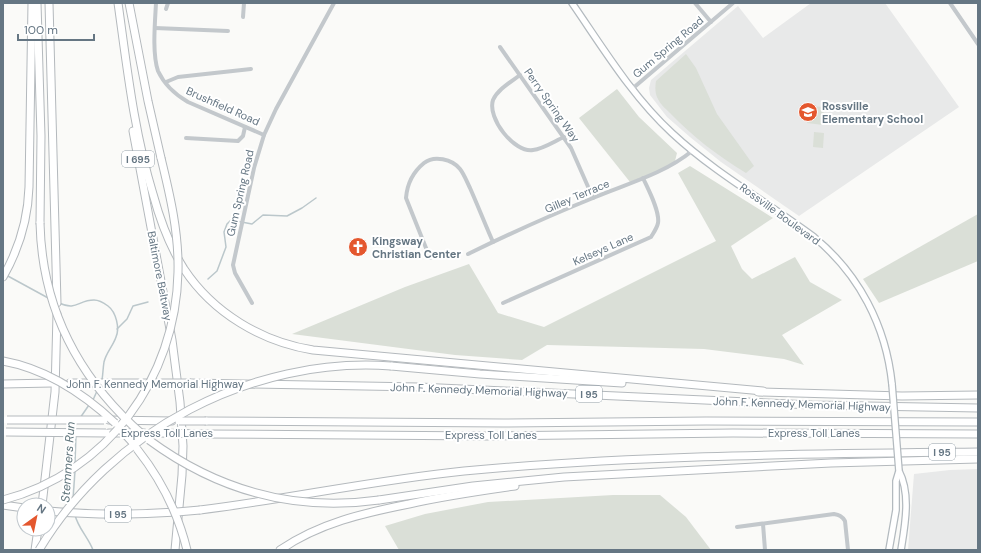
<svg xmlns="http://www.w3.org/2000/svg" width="981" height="553" font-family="'DM Sans',sans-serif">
	<rect width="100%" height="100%" fill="#fafaf8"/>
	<g fill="#e8e9e9">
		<polygon points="811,3 885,3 959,107 799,216 721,162 690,137 667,117 650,95 649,88 651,80 738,6 763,38"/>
		<polygon points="978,469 978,550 908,550 914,474 950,470"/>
	</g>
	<g fill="#dadfd7">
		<path d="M 686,54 L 696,68 L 717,114 L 754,166 L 746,173 C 718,156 693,137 670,113 C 666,109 660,104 658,99 C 655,94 655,87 656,81 Z"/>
		<polygon points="617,89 639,117 677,153 674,165 630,182 579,118"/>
		<polygon points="808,106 824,107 823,125 807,123"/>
		<polygon points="814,132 824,133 823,148 813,147"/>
		<polygon points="690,166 773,218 731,246 742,269 752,279 795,257 810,282 842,300 782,335 804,365 784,359 704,349 547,345 522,360 455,355 292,334 405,287 469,264 498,313 544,327 716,241 678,173"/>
		<polygon points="978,214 978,261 879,303 863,279"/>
		<polygon points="613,495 660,495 686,517 711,550 399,550 385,526 425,514 488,502"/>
	</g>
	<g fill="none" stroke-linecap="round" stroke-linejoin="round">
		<g stroke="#bbc7cb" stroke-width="1.5">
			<polyline points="6,275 50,299"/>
			<polyline points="208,279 217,271 226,247 224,232 227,224 231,220 252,224 263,215 287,216 302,208 316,198"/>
			<path d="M 59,303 C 77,311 78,300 94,300 C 99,300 104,303 108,306 C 116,312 120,328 116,337 C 113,346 106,353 104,362 C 103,368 103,374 102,380"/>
			<polyline points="117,329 127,319 133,306 148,302"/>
			<polyline points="93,400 97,391"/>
			<polyline points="80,418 89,405"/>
			<polyline points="75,463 76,435"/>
			<polyline points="73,499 75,471"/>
			<path d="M 75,515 C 78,528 88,537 93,550"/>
		</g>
		<defs>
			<g id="secondary">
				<path d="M 572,3 C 603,48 632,96 672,133 C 715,173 767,202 814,237 C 859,274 886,326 892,384"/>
				<path d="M 899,471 C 911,494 905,525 901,550"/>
				<polyline points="889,550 896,510 896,481 899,471"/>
			</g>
			<g id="motorway">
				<polyline points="37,3 41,136 40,223"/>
				<polyline points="49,3 57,303"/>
				<path d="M 118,3 C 127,67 134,132 153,194 C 160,220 169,245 184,269 C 213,313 262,342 313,350 L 763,391"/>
				<polyline points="129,3 148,101 161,158"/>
				<polyline points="133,131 172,340 180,402 183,446 182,475 175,550"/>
				<path d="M 3,277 C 19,249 28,219 29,187 L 32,3"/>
				<polyline points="391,366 480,374 622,383"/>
				<polyline points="70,383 155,383"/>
				<polyline points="191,383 419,387 812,405 978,408"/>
				<polyline points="3,384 52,383"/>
				<polyline points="758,392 902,396 978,395"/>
				<polyline points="109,420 172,421"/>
				<polyline points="206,421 503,423 706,421 978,422"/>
				<polyline points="109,433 144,433"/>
				<polyline points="206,434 489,436 733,433 978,434"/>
				<polyline points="379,500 473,486 564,477 831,463 978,459"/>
				<polyline points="3,505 24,508"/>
				<polyline points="42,505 55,392 57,314"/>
				<path d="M 200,510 C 288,499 375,480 464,471 C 634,455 807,454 978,452"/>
				<path d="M 48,511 C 91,515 134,515 177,512"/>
				<polyline points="35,550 38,529"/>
				<path d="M 280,550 C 319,523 364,513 409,504 C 444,496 480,491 515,486"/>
			</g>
		</defs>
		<use href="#secondary" stroke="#b3babf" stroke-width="8"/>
		<use href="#motorway" stroke="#b4b9bd" stroke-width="9"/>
		<g stroke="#c3c8cc" stroke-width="4">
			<path d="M 156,3 C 155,22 152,54 158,71 C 164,84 176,95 188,102 L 264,135"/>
			<polyline points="695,3 711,22"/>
			<polyline points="950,3 978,44"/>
			<polyline points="166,9 168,3"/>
			<polyline points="243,17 244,3"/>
			<polyline points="155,28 228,31"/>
			<polyline points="500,47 571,148 593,198"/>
			<path d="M 520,75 C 511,82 498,89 493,100 C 487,118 514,153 533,150 C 543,149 555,141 564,137"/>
			<polyline points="166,82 178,77 251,69"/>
			<polyline points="632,89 733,3"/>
			<polyline points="186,138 238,141 243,136 245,127"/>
			<path d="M 468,254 C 509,234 551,215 593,198 C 626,184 664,174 692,151"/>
			<path d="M 430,258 L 406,198 C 407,185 413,172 424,163 C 434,155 452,159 460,169 C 464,174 467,182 470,188 C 478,206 485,224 493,242"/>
			<polyline points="252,303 235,273 233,265 254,168 264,135 276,109 334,3"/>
			<path d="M 503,303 L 651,237 C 654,232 657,228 658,223 C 660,211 648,189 643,178"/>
			<polyline points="763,524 765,550"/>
			<path d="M 737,527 L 834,514 C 839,515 842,516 845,521 L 848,550"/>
		</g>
		<use href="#secondary" stroke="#fff" stroke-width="5.5"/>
		<use href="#motorway" stroke="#fff" stroke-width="7"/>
		<defs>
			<polyline id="secondary-bridge" points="892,384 899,471"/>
			<g id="motorway-bridge">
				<path d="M 40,223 C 42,308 79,379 143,435"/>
				<path d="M 3,361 C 47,369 83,393 115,423"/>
				<polyline points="155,383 191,383"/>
				<polyline points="7,420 104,420"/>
				<polyline points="179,421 206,421"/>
				<polyline points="122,431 132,442"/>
				<polyline points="6,432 106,433"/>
				<polyline points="158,433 206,434"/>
				<path d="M 149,440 C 217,490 294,512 379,500"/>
				<path d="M 137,449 C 160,478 178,513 187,550"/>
				<path d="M 3,500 C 107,473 176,378 178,272 C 179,233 170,195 161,158"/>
				<polyline points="177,512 200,510"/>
				<path d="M 39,550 C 110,431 252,356 391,366"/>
			</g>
		</defs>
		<use href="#secondary-bridge" stroke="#b3babf" stroke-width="8" stroke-linecap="butt"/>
		<use href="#motorway-bridge" stroke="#b4b9bd" stroke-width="9" stroke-linecap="butt"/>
		<use href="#secondary-bridge" stroke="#fff" stroke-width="5.5"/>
		<use href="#motorway-bridge" stroke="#fff" stroke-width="7"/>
	</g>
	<defs>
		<symbol id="school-disc" viewBox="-11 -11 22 22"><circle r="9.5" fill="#e4572e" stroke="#fff"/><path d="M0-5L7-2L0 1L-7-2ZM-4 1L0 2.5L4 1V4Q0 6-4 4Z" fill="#fff"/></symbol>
		<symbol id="church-disc" viewBox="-11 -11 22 22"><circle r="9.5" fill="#e4572e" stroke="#fff"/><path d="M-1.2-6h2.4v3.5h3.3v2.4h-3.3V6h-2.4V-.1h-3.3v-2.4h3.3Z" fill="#fff"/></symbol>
	</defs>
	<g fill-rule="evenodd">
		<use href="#school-disc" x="797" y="101" width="22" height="22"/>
		<use href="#church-disc" x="347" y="236" width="22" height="22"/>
	</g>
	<g text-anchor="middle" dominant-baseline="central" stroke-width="4" stroke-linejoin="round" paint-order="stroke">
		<g fill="#fff" stroke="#939fa8" stroke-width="1">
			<rect x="122" y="151" width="32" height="16" rx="3"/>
			<rect x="576" y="386" width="26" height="16" rx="3"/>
			<rect x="929" y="444" width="26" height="16" rx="3"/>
			<rect x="105" y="506" width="26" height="16" rx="3"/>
		</g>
		<g font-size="10" font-weight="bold" fill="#657683">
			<text x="138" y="159">I 695</text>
			<text x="589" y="394">I 95</text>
			<text x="942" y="452">I 95</text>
			<text x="118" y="514">I 95</text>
		</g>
		<g font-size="11" fill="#657683" stroke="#fff">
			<text transform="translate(668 47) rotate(-40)">Gum Spring Road</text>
			<text transform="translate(552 105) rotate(55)">Perry Spring Way</text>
			<text transform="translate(223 106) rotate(24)">Brushfield Road</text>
			<text transform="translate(240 193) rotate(-77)">Gum Spring Road</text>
			<text transform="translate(577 196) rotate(-23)">Gilley Terrace</text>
			<text transform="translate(780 214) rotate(36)">Rossville Boulevard</text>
			<text transform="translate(603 249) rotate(-24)">Kelseys Lane</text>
			<text transform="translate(160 276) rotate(79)">Baltimore Beltway</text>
			<text x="155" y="384">John F. Kennedy Memorial Highway</text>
			<text transform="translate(479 390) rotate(2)">John F. Kennedy Memorial Highway</text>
			<text transform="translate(802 404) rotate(2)">John F. Kennedy Memorial Highway</text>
			<text x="167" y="433">Express Toll Lanes</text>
			<text x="814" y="433">Express Toll Lanes</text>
			<text x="491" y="435">Express Toll Lanes</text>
		</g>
		<g font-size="11" font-weight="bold" fill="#657683" stroke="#fff" text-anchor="start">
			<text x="822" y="106">Rossville<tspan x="822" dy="13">Elementary School</tspan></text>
			<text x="372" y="241">Kingsway<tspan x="372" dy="13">Christian Center</tspan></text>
		</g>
		<g font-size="12" font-style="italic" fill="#60757c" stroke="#fff">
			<text transform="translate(68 462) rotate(-86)">Stemmers Run</text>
		</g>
	</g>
	<rect width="981" height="553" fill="none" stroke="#657683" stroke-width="8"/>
	<g transform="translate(36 517) rotate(33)"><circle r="19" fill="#ffffff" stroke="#c1c8cd"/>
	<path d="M0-3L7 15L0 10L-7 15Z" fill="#e4572e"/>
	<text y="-6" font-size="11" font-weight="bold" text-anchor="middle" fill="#657683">N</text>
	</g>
	<path d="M18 34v6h76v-6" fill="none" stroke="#657683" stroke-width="2"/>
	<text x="24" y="34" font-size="12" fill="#657683" stroke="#ffffff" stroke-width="3" paint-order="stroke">100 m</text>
</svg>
